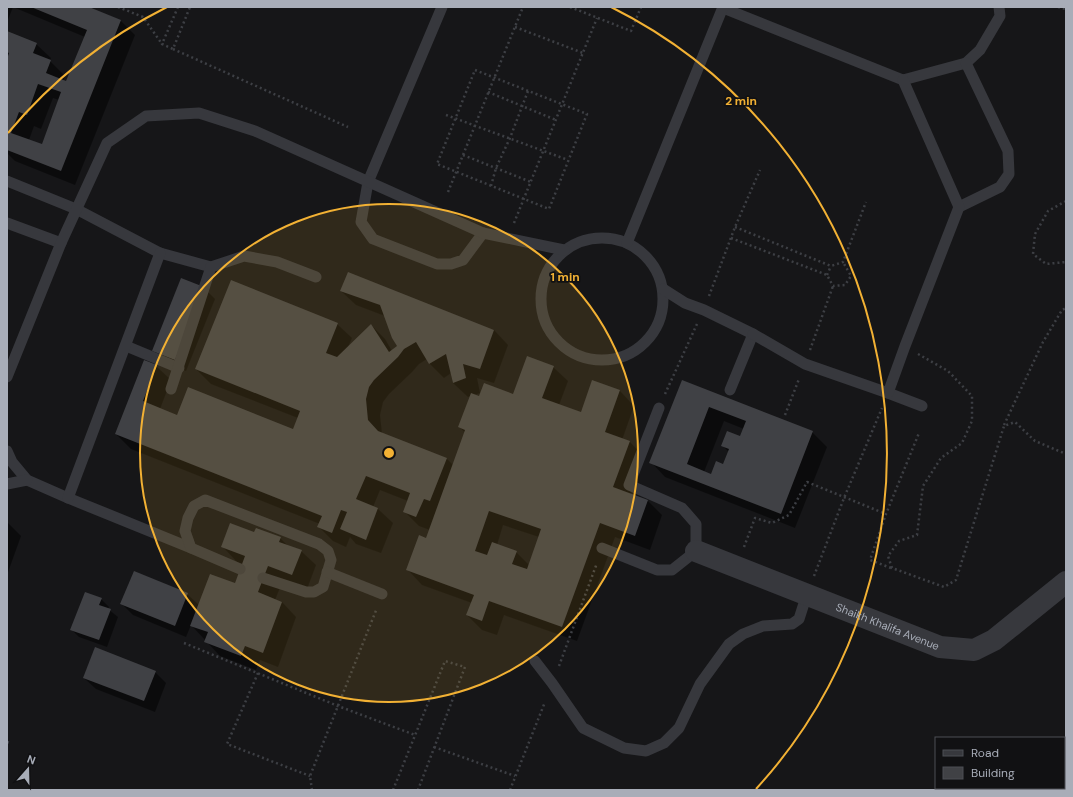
<svg xmlns="http://www.w3.org/2000/svg" width="1073" height="797" font-family="'DM Sans',sans-serif">
	<rect width="100%" height="100%" fill="#161618"/>
	<g fill="#0007" fill-rule="evenodd">
		<path d="M 7,7 L 87,7 L 120,20 L 135,35 L 75,185 L 15,161 L 8,154 L 7,156 L 7,32 L 36,44 L 51,58 L 50,61 L 65,76 L 63,81 L 67,82 L 85,37 L 13,7 L 7,22 ZM 53,98 L 59,100 L 42,145 L 29,140 L 34,126 L 41,129 Z"/>
		<polygon points="204,288 215,299 186,371 164,362 153,351"/>
		<path d="M 341,291 L 494,330 L 508,345 L 494,383 L 477,378 L 480,393 L 474,395 L 480,397 L 514,395 L 553,367 L 568,381 L 559,405 L 582,413 L 593,382 L 620,391 L 634,406 L 622,440 L 630,442 L 644,457 L 630,495 L 648,501 L 662,515 L 650,550 L 615,537 L 577,641 L 504,615 L 497,635 L 482,630 L 467,615 L 472,603 L 422,585 L 408,570 L 426,539 L 430,530 L 419,526 L 404,511 L 408,501 L 380,490 L 373,507 L 378,509 L 393,523 L 381,553 L 356,544 L 350,537 L 346,547 L 333,541 L 319,527 L 320,524 L 131,449 L 116,434 L 156,366 L 171,380 L 160,409 L 178,416 L 294,430 L 298,418 L 211,384 L 196,369 L 337,324 L 352,338 L 348,347 L 371,325 L 385,339 L 392,351 L 398,346 L 385,316 L 356,305 ZM 427,359 L 429,363 L 444,378 L 451,373 L 453,383 L 468,397 L 471,396 L 460,427 L 465,433 L 453,465 L 446,458 L 382,434 L 380,415 L 383,402 L 389,394 L 412,372 L 419,364 ZM 503,525 L 539,537 L 529,565 L 516,552 L 497,545 Z"/>
		<path d="M 682,381 L 812,432 L 827,447 L 795,528 L 665,477 L 651,462 ZM 724,421 L 744,429 L 741,437 L 722,445 L 729,452 L 724,466 L 712,475 L 704,472 Z"/>
		<polygon points="7,522 21,536 7,575"/>
		<polygon points="255,534 280,538 288,546 301,551 316,565 307,589 283,580 275,600 282,602 296,617 278,667 260,660 256,670 220,656 191,625 186,637 133,615 122,604 187,594 199,605 235,584 243,564 237,562 223,547"/>
		<polygon points="101,599 109,607 108,609 118,617 107,647 79,637 72,630"/>
		<polygon points="155,672 166,683 155,712 96,689 84,678"/>
	</g>
	<g fill="#404145" fill-rule="evenodd">
		<path d="M 31,7 L 89,7 L 121,20 L 61,171 L 7,150 L 7,59 L 9,53 L 7,52 L 7,31 L 37,43 L 33,53 L 51,60 L 46,73 L 66,81 L 87,30 ZM 38,84 L 61,92 L 42,144 L 11,133 L 19,112 L 27,115 Z"/>
		<polygon points="348,272 494,330 480,369 463,364 466,378 453,383 446,354 429,364 416,342 404,349 398,357 374,380 369,387 366,399 368,420 378,431 447,458 430,501 424,499 416,517 403,512 410,493 366,476 356,499 378,508 366,540 340,529 347,512 341,510 332,533 317,527 322,516 115,434 144,360 157,365 143,401 177,415 188,387 293,429 300,411 195,369 231,280 338,323 326,353 337,357 371,324 389,352 397,346 392,338 380,305 340,291"/>
		<polygon points="181,278 204,287 175,360 152,351"/>
		<path d="M 527,356 L 554,366 L 542,398 L 581,412 L 592,380 L 620,390 L 605,432 L 630,441 L 613,487 L 648,500 L 635,536 L 600,523 L 562,627 L 489,601 L 482,621 L 466,615 L 474,595 L 406,570 L 419,535 L 426,538 L 465,430 L 458,427 L 471,393 L 479,396 L 484,383 L 513,394 ZM 489,511 L 541,529 L 527,569 L 512,564 L 517,551 L 492,542 L 487,555 L 475,551 Z"/>
		<path d="M 682,380 L 813,431 L 781,514 L 649,463 ZM 709,407 L 746,421 L 740,436 L 727,431 L 721,446 L 729,449 L 723,464 L 716,461 L 711,474 L 687,464 Z"/>
		<polygon points="230,523 254,532 256,528 281,537 279,542 302,550 292,575 268,566 258,592 282,602 263,653 245,646 241,656 204,642 208,632 190,626 210,574 235,583 245,556 221,547"/>
		<polygon points="134,571 188,593 175,626 120,604"/>
		<polygon points="85,592 102,598 99,605 111,609 99,640 70,630"/>
		<polygon points="95,647 156,671 144,701 83,678"/>
	</g>
	<g fill="none" stroke-linecap="round" stroke-linejoin="round">
		<g stroke="#3d3f44" stroke-width="2.5" stroke-dasharray="2 3" stroke-linecap="butt">
			<polyline points="118,7 143,17 162,44"/>
			<polyline points="178,7 162,44 173,49 190,7"/>
			<polyline points="570,7 631,31 641,7"/>
			<polyline points="1058,7 1066,9"/>
			<polyline points="515,27 583,53"/>
			<polyline points="173,49 348,127"/>
			<polygon points="475,70 587,114 549,209 437,164"/>
			<polyline points="488,92 556,120"/>
			<polyline points="446,115 568,160"/>
			<polyline points="463,155 531,182"/>
			<polyline points="491,186 496,168 510,138 528,91"/>
			<polyline points="448,192 523,7"/>
			<polyline points="1066,201 1048,211 1035,234 1033,254 1046,264 1066,262"/>
			<polyline points="514,223 597,18"/>
			<polyline points="735,227 831,266 843,262 866,202"/>
			<polyline points="731,238 827,275 833,286 845,285 851,276 843,262"/>
			<polyline points="827,275 831,266"/>
			<polyline points="709,296 735,227 760,170"/>
			<polyline points="810,350 833,286"/>
			<polyline points="918,354 948,371 972,396 972,421 962,443 941,458 923,486 917,535 899,541 888,556 892,568 944,587 956,580 1004,426 1015,422 1035,441 1066,454"/>
			<polyline points="665,394 697,324"/>
			<polyline points="785,415 799,379"/>
			<polyline points="1004,425 1043,342 1062,310 1066,308"/>
			<polyline points="744,547 755,518 772,523 789,515 807,482 886,514"/>
			<polyline points="891,568 870,560 886,514 919,433"/>
			<polyline points="814,576 844,498 882,408"/>
			<polyline points="184,643 338,706 415,735"/>
			<polyline points="559,666 597,563"/>
			<polyline points="258,673 227,744 310,776"/>
			<polyline points="7,742 11,743"/>
			<polyline points="434,747 515,776"/>
			<polyline points="312,790 310,776 377,608"/>
			<polyline points="393,790 445,661 465,667 418,790"/>
			<polyline points="510,790 545,702"/>
		</g>
		<g stroke="#37383d" stroke-width="11">
			<polyline points="442,7 368,182 361,222 373,239 437,264 451,264 463,260 483,233"/>
			<polyline points="723,8 903,80 966,63 980,50 1000,16 999,7"/>
			<polyline points="7,181 76,209 160,253 211,267"/>
			<polyline points="959,207 1000,187 1009,174 1008,151 966,63"/>
			<polyline points="7,223 61,243"/>
			<circle cx="602" cy="299" r="61"/>
			<polyline points="627,243 723,7"/>
			<polyline points="663,289 685,303 704,310 753,334 730,390"/>
			<polyline points="753,334 805,364 888,393 922,406"/>
			<polyline points="126,346 179,368"/>
			<polyline points="7,377 61,243 107,143 146,116 199,113 255,131 483,233 564,250"/>
			<polyline points="171,389 211,267 244,256 277,262 316,277"/>
			<polyline points="888,393 905,346 959,207 903,80"/>
			<polyline points="7,451 12,462 27,480 68,498 191,548"/>
			<polyline points="7,484 27,480"/>
			<polyline points="68,498 160,253"/>
			<polyline points="602,548 657,570 672,570 696,551 696,524 682,508 629,485 659,408"/>
			<polyline points="240,569 191,548 185,531 188,518 194,506 205,500 319,544 328,551 331,560 323,587 314,592 306,592 263,578"/>
			<polyline points="327,572 382,594"/>
			<polyline points="535,661 552,683 583,728 624,748 646,751 664,743 679,728 700,684 729,644 743,634 763,626 792,624 799,619 807,594"/>
		</g>
		<path stroke="#37383d" stroke-width="22" id="s1" d="M 696,551 L 940,647 L 974,650 L 994,640 L 1066,582"/>
	</g>
	<circle cx="389" cy="453" r="249" fill="#f2b134" fill-opacity=".12"/>
	<g fill="none" stroke="#f2b134" stroke-width="2">
		<circle cx="389" cy="453" r="249"/>
		<path d="M8 133A498 498 0 0 1 167 7M611 7A498 498 0 0 1 756 789"/>
	</g>
	<g text-anchor="middle" dominant-baseline="central" stroke-width="3.5" stroke-linejoin="round" paint-order="stroke">
		<g font-size="11" fill="#a8adb8" stroke="#111113">
			<text stroke="none"><textPath href="#s1" startOffset="206">Shaikh Khalifa Avenue</textPath></text>
		</g>
	</g>
	<circle cx="389" cy="453" r="6" fill="#f2b134" stroke="#111113" stroke-width="2"/>
	<g font-size="12" text-anchor="middle" font-weight="bold" fill="#f2b134" stroke="#111113" stroke-width="3.5" stroke-linejoin="round" paint-order="stroke">
		<text x="741" y="105">2 min</text>
		<text x="565" y="281">1 min</text>
	</g>
	<rect width="1073" height="797" fill="none" stroke="#a8adb8" stroke-width="16"/>
	<rect x="935" y="737" width="130" height="52" fill="#111113" stroke="#4d4f55"/>
	<rect x="943" y="750" width="20" height="6" fill="#37383d" stroke="#4d4f55"/>
	<text x="971" y="757" font-size="12" fill="#a8adb8">Road</text>
	<rect x="943" y="767" width="20" height="12" fill="#404145" stroke="#4d4f55"/>
	<text x="971" y="777" font-size="12" fill="#a8adb8">Building</text>
	<g transform="translate(28 769) rotate(20)" stroke="#111113" stroke-width="3" paint-order="stroke">
	<path d="M0-3L7 15L0 10L-7 15Z" fill="#a8adb8"/>
	<text y="-6" font-size="11" font-weight="bold" text-anchor="middle" fill="#a8adb8">N</text>
	</g>
</svg>
